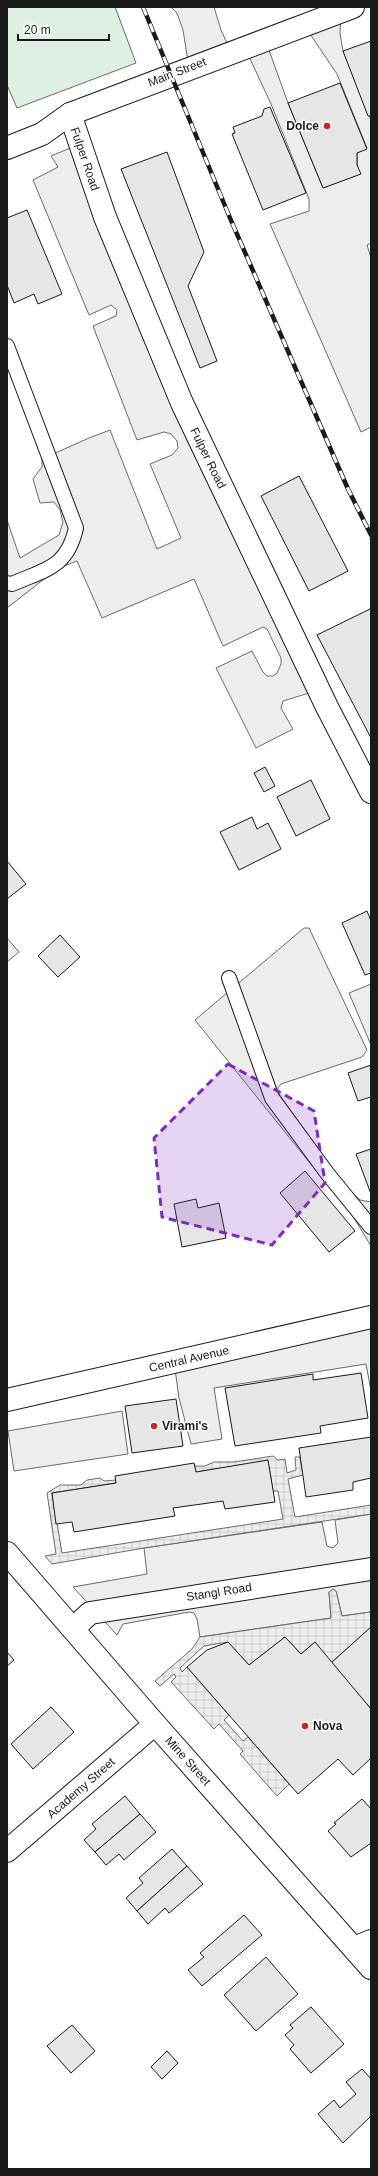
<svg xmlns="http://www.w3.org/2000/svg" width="378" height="2176" font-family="Helvetica,sans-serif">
	<defs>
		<pattern id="plaza-grid" width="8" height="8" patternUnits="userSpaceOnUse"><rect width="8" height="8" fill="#ededed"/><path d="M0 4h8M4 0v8" fill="none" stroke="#cbcbcb"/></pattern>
	</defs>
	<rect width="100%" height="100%" fill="#fff"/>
	<polygon fill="#e0efe3" stroke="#6a6a6a" points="7,7 115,7 136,63 17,108 7,85"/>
	<g fill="#ededed" stroke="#6a6a6a">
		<polygon points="171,7 214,7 221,30 231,52 189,68 183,30 177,13"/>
		<polygon points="341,12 340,33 343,51 371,120 371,243 367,245 371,258 371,427 361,432 270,224 309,211 309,199 271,104 245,48 265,39 288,103 323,188 360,174 357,165 357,153 367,148 337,74 304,25"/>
		<polygon points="80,144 319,690 283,701 281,708 293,729 256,748 216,668 252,651 263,672 267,676 273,676 277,673 281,664 281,658 267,629 263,627 223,646 194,579 102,618 77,561 57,569 7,608 7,520 20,558 59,535 63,522 60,510 54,502 40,503 33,479 42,467 42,459 89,438 110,430 157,549 181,538 150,464 172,455 178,448 177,441 171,434 164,432 137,440 93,326 116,316 117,310 111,305 89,315 33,180 58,167 51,156"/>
		<polygon points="304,928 309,928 367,1050 362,1057 281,1084 276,1090 345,1186 360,1200 371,1202 371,1246 354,1218 195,1020"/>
		<polygon points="7,938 19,952 7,962"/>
		<polygon points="371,984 371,1045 349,993"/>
		<polygon points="371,1317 371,1391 366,1364 214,1388 222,1439 191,1444 179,1398 174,1362"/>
		<polygon points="122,1411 128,1454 14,1471 8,1431"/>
		<polygon points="371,1514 371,1612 342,1616 336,1591 329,1592 331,1618 200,1637 197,1619 194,1613 189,1612 123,1624 117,1635 73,1587 147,1574 144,1548 322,1522 327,1546 333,1548 338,1543 335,1520"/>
	</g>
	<g fill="url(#plaza-grid)" stroke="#6a6a6a">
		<polygon points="273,1456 278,1460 285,1459 287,1473 296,1470 295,1457 300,1457 303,1475 288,1479 295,1517 371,1505 371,1514 144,1548 52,1564 45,1556 56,1554 47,1493 60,1485 81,1485 87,1480 100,1478 104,1481 116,1480 116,1483 52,1493 62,1553 283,1519 278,1491 273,1491 268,1461 196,1472 194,1466 205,1466 214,1462 234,1462"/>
		<polygon points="333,1589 336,1591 342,1616 371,1612 371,1627 331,1663 315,1642 301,1654 285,1637 249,1665 228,1642 204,1646 180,1668 182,1672 187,1667 229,1715 224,1720 243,1741 248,1737 289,1784 277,1796 240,1754 243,1751 219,1724 214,1729 171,1682 176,1677 174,1674 160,1686 155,1681 192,1649 200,1637 331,1618 329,1592"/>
	</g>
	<g fill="#e6e6e6" stroke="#1a1a1a">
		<polygon points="371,41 371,116 368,116 343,51"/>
		<polygon points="340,83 367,149 357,153 357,165 361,174 323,188 288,103"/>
		<polygon points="270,107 306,193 263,210 232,134 235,133 233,127 262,116 264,109"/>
		<polygon points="167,152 204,252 188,286 217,361 200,368 121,169"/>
		<polygon points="27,210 62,294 38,304 34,294 14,303 7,285 7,218"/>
		<polygon points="299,476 348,571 309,591 261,496"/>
		<polygon points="370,609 371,611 371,738 317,635"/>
		<polygon points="265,767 275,786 264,792 254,773"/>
		<polygon points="311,780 330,819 296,836 277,797"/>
		<polygon points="252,817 257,829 268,823 281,849 239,870 220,832"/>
		<polygon points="7,861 26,884 7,899"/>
		<polygon points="367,911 371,921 371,973 365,975 342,923"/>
		<polygon points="60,935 80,957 58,977 38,956"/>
		<polygon points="371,1065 371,1097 358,1101 348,1073"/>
		<polygon points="371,1149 371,1194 356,1154"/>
		<polygon points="305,1171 355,1231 329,1252 280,1193"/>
		<polygon points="196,1199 198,1208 219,1203 226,1238 182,1247 174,1204"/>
		<polygon points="361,1373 368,1418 320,1426 321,1433 235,1446 225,1388 313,1374 313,1380"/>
		<polygon points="176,1399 183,1446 132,1453 125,1406"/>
		<polygon points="371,1437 371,1478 353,1482 353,1490 306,1497 299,1448"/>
		<polygon points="268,1460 275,1502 225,1509 223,1501 173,1508 175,1516 74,1532 72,1522 56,1524 52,1493 116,1483 115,1476 194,1463 196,1472"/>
		<polygon points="371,1627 371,1709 331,1663"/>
		<polygon points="285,1637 301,1654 315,1642 371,1709 371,1758 353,1775 338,1759 298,1794 187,1667 207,1650 228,1642 249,1665"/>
		<polygon points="7,1652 14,1660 7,1666"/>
		<polygon points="51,1707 74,1732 33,1769 11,1744"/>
		<polygon points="125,1796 140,1814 95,1852 84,1840 96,1829 92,1824"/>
		<polygon points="362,1799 371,1809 371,1843 351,1857 328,1831 336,1824 334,1823"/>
		<polygon points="140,1814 156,1832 124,1860 119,1854 106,1865 95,1852"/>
		<polygon points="172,1849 187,1866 137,1911 126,1898 143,1883 139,1878"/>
		<polygon points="187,1866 203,1884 169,1913 165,1908 148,1924 137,1911"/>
		<polygon points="244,1915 262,1935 202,1986 188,1970 204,1957 200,1953"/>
		<polygon points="266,1957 298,1994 256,2031 224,1995"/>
		<polygon points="311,2007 344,2044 311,2073 290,2049 294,2045 285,2035 293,2028 290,2025"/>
		<polygon points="72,2025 95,2051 71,2073 47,2046"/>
		<polygon points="167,2051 178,2063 162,2079 151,2067"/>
		<polygon points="362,2069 371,2079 371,2116 343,2143 318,2114 334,2100 340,2108 356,2094 346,2082"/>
	</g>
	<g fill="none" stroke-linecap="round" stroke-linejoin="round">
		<defs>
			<g id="lane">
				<path d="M 7,346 L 76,528 C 67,568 46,569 12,584 L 7,583"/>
				<polyline points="229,978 272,1098 327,1173 371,1227"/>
			</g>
			<g id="street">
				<polyline points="70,114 105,217 182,403 327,707 371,792"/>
				<polyline points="7,1400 371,1317"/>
				<polyline points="73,1629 90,1613 371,1569"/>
				<polyline points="7,1851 155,1724"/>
				<polyline points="354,1948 371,1941"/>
			</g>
			<g id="secondary">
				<polyline points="7,148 42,134 70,114 353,7"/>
				<polyline points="7,1553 155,1724 371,1968"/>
			</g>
		</defs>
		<use href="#lane" stroke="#1a1a1a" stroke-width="16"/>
		<use href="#street" stroke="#1a1a1a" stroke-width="24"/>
		<use href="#secondary" stroke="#1a1a1a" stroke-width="24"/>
		<use href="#lane" stroke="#fff" stroke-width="14"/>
		<use href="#street" stroke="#fff" stroke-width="22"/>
		<use href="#secondary" stroke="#fff" stroke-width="22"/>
		<defs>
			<polyline id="rail" points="143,7 230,218 348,489 371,535"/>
		</defs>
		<use href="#rail" stroke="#1a1a1a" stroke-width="4.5"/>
		<use href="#rail" stroke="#fff" stroke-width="3" stroke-dasharray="9" stroke-linecap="butt"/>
	</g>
	<path fill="#7b2cbf" fill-opacity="0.2" stroke="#7b2cbf" stroke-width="3" stroke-dasharray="8 5" stroke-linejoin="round" d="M 228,1064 L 314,1111 L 325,1183 L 272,1245 L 162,1217 L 154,1138 Z"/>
	<g fill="#c62828" stroke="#fff" stroke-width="1.5">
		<circle cx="327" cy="126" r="4"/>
		<circle cx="154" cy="1426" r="4"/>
		<circle cx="305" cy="1726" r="4"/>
	</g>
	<g text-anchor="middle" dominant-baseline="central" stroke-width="3" stroke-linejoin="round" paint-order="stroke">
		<g font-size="12" fill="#1a1a1a" stroke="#fff">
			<text transform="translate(177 72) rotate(-21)">Main Street</text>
			<text transform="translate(85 159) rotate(71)">Fulper Road</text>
			<text transform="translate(208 458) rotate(64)">Fulper Road</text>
			<text transform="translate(189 1359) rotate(-13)">Central Avenue</text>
			<text transform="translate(219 1592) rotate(-9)">Stangl Road</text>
			<text transform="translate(188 1761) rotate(48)">Mine Street</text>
			<text transform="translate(81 1788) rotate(-41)">Academy Street</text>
		</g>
		<g font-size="12" font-weight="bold" fill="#1a1a1a" stroke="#fff" text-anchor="start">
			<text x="319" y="126" text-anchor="end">Dolce</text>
			<text x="162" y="1426">Virami's</text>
			<text x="313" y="1726">Nova</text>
		</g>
	</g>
	<rect width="378" height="2176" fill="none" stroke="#1a1a1a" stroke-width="16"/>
	<path d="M18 34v6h91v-6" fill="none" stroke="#1a1a1a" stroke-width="2"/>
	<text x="24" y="34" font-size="12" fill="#1a1a1a" stroke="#ffffff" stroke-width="3" paint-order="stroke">20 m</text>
</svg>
